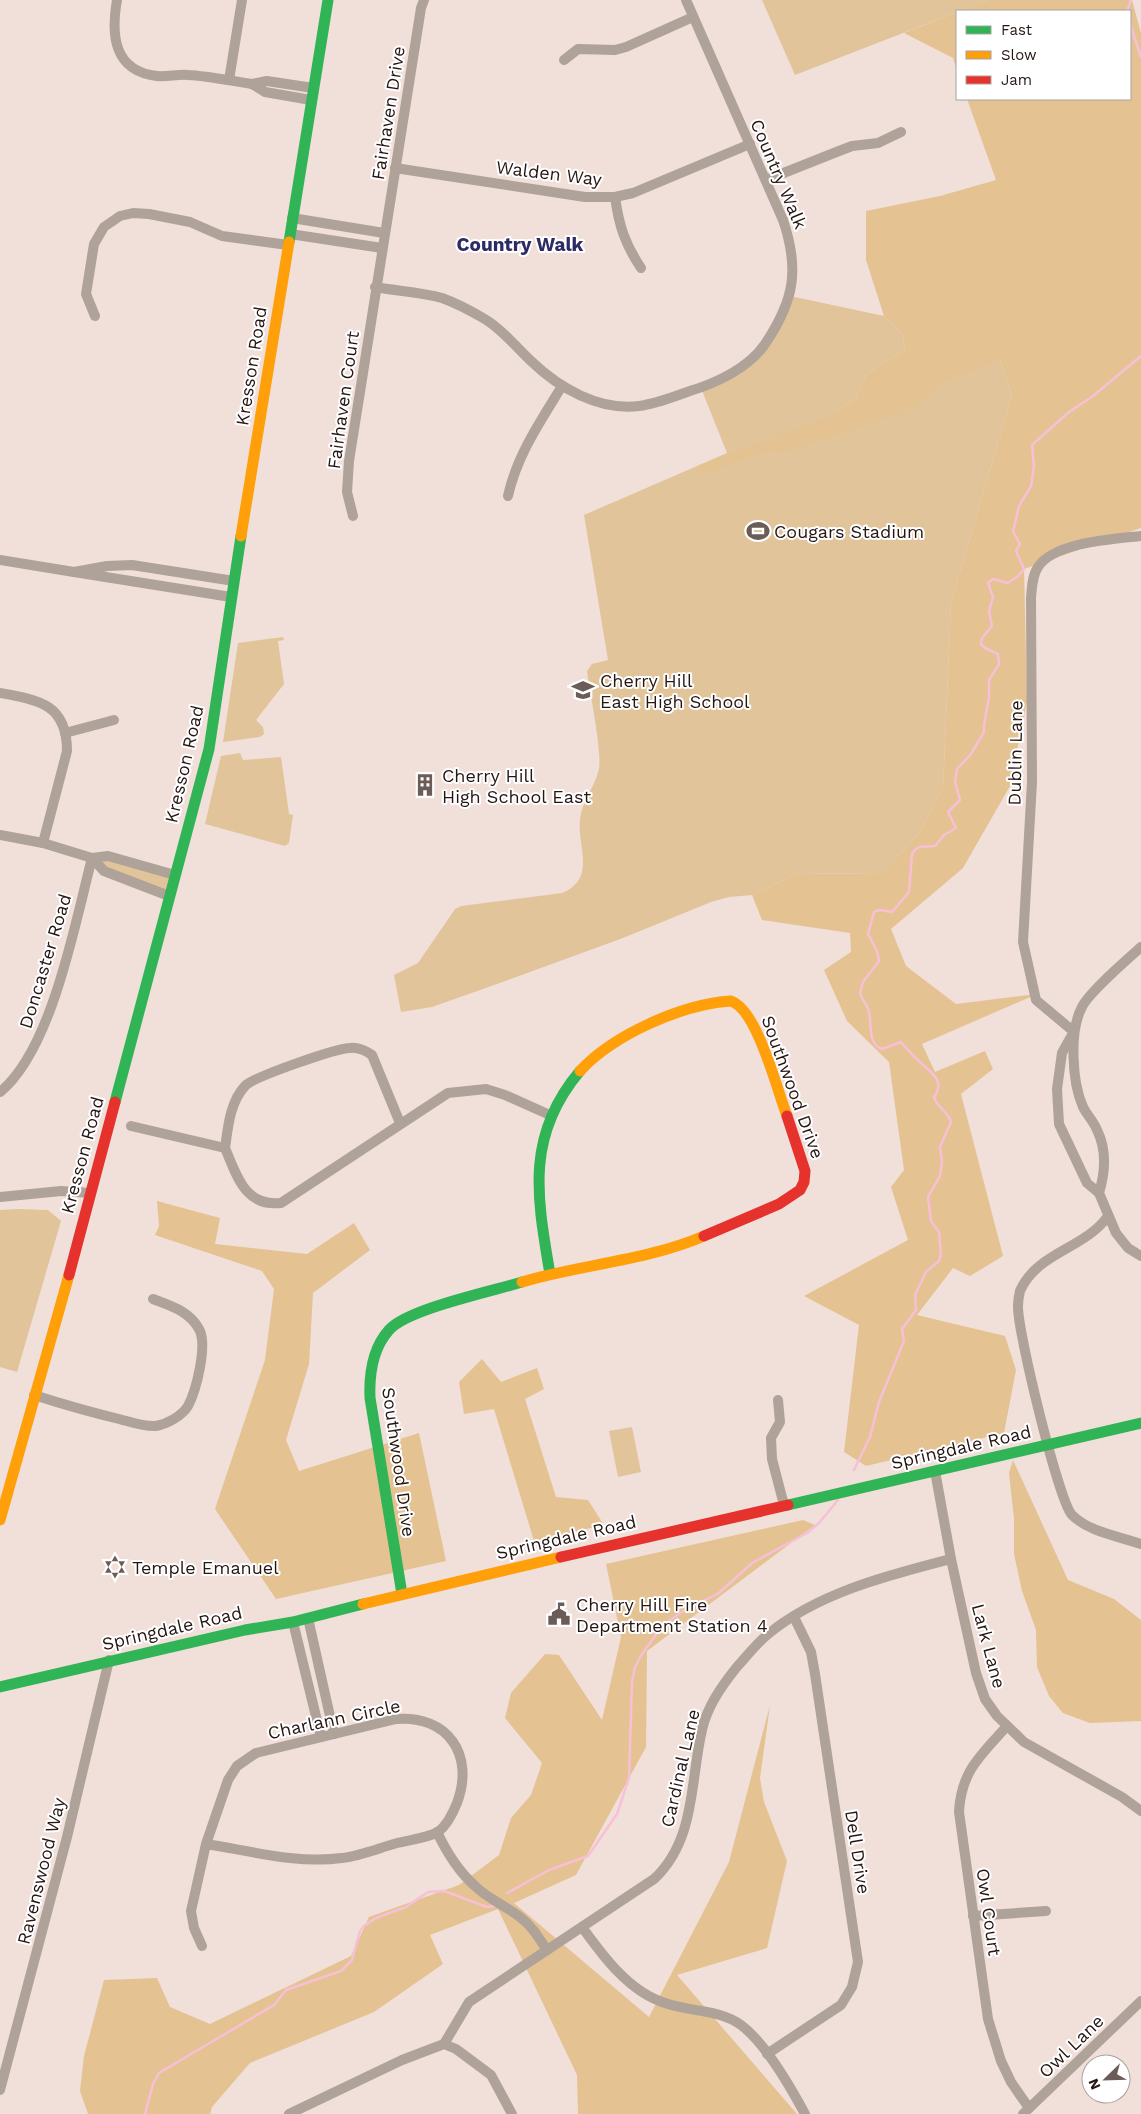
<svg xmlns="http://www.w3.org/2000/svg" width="1141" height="2114" font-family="'Work Sans',sans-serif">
	<rect width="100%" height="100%" fill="#f1dfda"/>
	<g fill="#e2c49a">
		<polygon points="762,0 988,0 795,75"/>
		<path d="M 790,296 L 884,316 L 903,335 L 905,350 L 867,374 L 856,398 L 831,415 L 1000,360 L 1012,395 L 951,603 L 943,789 L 918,835 L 882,873 L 797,874 L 752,895 L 729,897 L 711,902 L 623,938 L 483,989 L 432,1007 L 401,1012 L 394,975 L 418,963 L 455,909 L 461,906 L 562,893 C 597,878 577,848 580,819 C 582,801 595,787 599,769 C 602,750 590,694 587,671 L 592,664 L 608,660 L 584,515 L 727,453 L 701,388 L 749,363 Z"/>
		<polygon points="283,637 284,640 278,641 284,684 256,720 263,727 264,734 260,737 223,742 238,643"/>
		<polygon points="240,753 243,760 281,757 289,814 293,815 289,843 285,846 205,824 221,756"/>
		<polygon points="108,856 175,875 169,896 104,871 92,858"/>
		<polygon points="19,1209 48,1210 61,1221 17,1372 0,1367 0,1210"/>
		<polygon points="632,1427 641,1472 618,1477 609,1431"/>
	</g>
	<g fill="#e4c292">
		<polygon points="988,0 1132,0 1141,33 1141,528 1024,569 1027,701 1010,786 963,868 891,929 906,966 956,1004 1037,994 922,1044 935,1072 985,1051 993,1069 961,1094 1003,1256 970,1276 953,1268 917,1315 1005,1336 1016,1370 1004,1433 866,1466 844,1452 859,1325 804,1296 908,1240 891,1187 904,1170 889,1062 847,1021 824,970 851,952 850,933 762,920 752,895 797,874 882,873 918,835 943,789 951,603 1012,395 1000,360 947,380 911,409 862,427 782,453 765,451 701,476 697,466 828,417 856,398 867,374 905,350 903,335 884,316 866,260 866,211 940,196 996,180 967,99 1130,99 1130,11 959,11"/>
		<polygon points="957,12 957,70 953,58 904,33"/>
		<polygon points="157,1201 220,1218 215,1244 307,1254 354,1223 370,1250 313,1293 309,1364 286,1440 299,1471 419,1433 446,1561 276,1599 215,1509 265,1360 274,1289 262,1271 155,1235 159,1226"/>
		<polygon points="482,1359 501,1382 537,1368 544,1389 525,1399 556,1497 588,1500 604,1525 534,1541 494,1409 464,1414 459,1382"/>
		<polygon points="1013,1460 1068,1580 1114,1599 1141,1620 1141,1721 1090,1723 1063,1713 1049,1696 1037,1667 1036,1630 1022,1591 1014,1554 1014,1519 1009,1473"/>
		<polygon points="803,1520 815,1525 647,1651 646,1747 576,1875 514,1903 649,2017 729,1862 770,1705 760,1778 764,1802 787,1861 767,1948 677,1975 797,2114 578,2114 577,2075 498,1909 430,1935 443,1964 374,2012 250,2063 212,2107 210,2114 88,2114 80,2091 84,2056 104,1980 157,1978 170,2007 210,2024 351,1956 369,1917 459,1885 499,1855 511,1818 531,1795 542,1763 505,1718 511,1693 545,1654 559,1655 602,1720 621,1637 606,1564"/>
	</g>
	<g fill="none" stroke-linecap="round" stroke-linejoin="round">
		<g stroke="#f7c0d6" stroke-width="2.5">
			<polyline points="1127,11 1131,0"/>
			<polyline points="1130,24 1141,57"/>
			<path d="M 854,1470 L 870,1437 L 879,1402 L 904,1341 L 902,1329 L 916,1310 L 915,1295 L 926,1272 L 939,1261 L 941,1255 L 939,1232 L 931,1221 L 928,1197 L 940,1176 L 942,1162 L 940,1147 L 951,1122 C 949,1112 936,1107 934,1097 C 946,1080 931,1073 920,1062 C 913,1056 907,1049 901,1042 L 882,1049 C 867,1043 872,1024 869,1012 C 868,1006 862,1000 860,993 L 863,982 L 879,961 L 877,951 L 868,934 L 874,912 L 879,910 L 892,912 L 909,892 L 912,854 L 915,850 L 919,847 L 935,846 L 944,835 L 956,828 L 948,812 L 960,800 L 955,782 L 957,769 L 971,754 L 984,732 L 984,725 L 989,697 L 989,680 L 999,664 L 998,654 L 985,648 L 981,644 L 982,638 L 992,626 L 989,611 L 993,597 L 988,583 L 993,579 L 1008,583 L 1018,576 L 1024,569 L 1016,551 L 1020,544 L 1013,531 L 1019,506 L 1031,486 L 1034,466 L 1032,445 L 1069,412 L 1093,396 L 1141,356"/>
			<polyline points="507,1893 549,1870 588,1856 617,1814 629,1778 632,1682 635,1667 642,1654 663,1625 682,1612 719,1593 752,1563 807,1533 819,1523 838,1500"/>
			<polyline points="145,2114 153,2084 159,2073 274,2005 286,1990 341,1971 352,1960 360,1931 364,1926 376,1918 406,1907 428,1892 444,1891 487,1907 495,1906"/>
		</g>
		<g stroke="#afa299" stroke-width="10">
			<path d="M 117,0 C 111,34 113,71 157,76 C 167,77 178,74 188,75 C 209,76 231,81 252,84"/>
			<polyline points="564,60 578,49 615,50 626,47 693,17"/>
			<polyline points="229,80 242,0"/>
			<polyline points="311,100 265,92 252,84 267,81 313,88"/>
			<polyline points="395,168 585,197 615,197 633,193 750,144"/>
			<polyline points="766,180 839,151 852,146 878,143 901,132"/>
			<path d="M 615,197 C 619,226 625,244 641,268"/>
			<polyline points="292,218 384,233"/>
			<polyline points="290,234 382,248"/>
			<path d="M 375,287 C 397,291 421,292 442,298 C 456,303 471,311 483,318 C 501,328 516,347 531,361 C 559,388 599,411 639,406 C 656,404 673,397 690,391 C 716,383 749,368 765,344 C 794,301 800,270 783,220 L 686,0"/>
			<polyline points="95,316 86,294 94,244 104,227 120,216 133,213 149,214 190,222 222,236 288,245"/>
			<path d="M 508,496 C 517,455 540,422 562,386"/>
			<polyline points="353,516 347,492 349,461 421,8 424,0"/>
			<polyline points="0,560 74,572"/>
			<polyline points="231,597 74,572 107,566 132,565 234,581"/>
			<path d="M 0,693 C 39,700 67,704 67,751 L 43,843"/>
			<polyline points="65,733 114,720"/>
			<polyline points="0,835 43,843 92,858 108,856 175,875"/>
			<polyline points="92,858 104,871 169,896"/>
			<path d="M 1073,1031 L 1036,1000 L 1023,942 L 1032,782 L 1031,598 C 1032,588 1032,576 1038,567 C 1054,542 1114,539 1141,536"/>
			<polyline points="1072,1035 1062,1053 1057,1089 1059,1124 1087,1183 1099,1193 1116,1233 1128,1248 1141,1256"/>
			<path d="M 0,1092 C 52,1050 75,923 92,858"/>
			<polyline points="131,1126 225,1148"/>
			<path d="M 225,1148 C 237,1176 245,1207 281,1203 L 448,1093 L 486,1089 L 505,1095 L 552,1116"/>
			<path d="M 225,1148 C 228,1127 230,1102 245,1086 C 253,1077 337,1048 350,1048 C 358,1047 366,1051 372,1055 L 400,1123"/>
			<path d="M 1099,1193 C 1105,1173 1107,1150 1097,1130 C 1094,1122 1087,1115 1083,1107 C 1072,1082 1069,1031 1082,1007 C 1089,992 1127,960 1141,947"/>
			<polyline points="0,1197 61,1191 91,1193"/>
			<path d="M 1108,1216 C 1085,1249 1037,1252 1020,1291 C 1019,1295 1018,1302 1018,1306 C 1017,1330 1059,1502 1072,1515 C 1089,1532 1118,1536 1141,1544"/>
			<path d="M 34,1395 C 62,1404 90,1412 119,1419 C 131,1422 144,1427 156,1426 C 167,1424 182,1416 188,1406 C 196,1391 208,1345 199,1329 C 189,1311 171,1306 153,1299"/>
			<polyline points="778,1400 780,1422 771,1438 772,1459 784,1505"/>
			<polyline points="935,1471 951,1559 976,1673 985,1699 997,1716 1024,1742 1122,1797 1141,1811"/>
			<polyline points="308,1618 334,1734"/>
			<polyline points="293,1622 321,1737"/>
			<path d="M 1007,1726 C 981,1755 961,1771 959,1812 L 988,2019 L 1001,2061 L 1011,2082 L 1029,2108"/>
			<path d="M 437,1832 C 447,1853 458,1871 475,1886 C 488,1899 506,1906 520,1917 C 532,1926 539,1938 547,1950"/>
			<polyline points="973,1916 1046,1911"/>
			<path d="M 582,1927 C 603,1956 629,1992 665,2003 C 690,2012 719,2009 741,2025 C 764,2042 791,2088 805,2114"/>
			<path d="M 202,1946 L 194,1928 L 191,1911 L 206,1844 L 228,1780 L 237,1766 L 256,1753 L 396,1719 C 448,1715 475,1755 457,1803 C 453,1813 446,1826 438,1832 C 427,1838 409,1840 397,1843 C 379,1848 360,1856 342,1858 C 296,1864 251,1851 206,1844"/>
			<path d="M 444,2044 L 469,2002 L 654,1879 C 696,1840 690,1781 702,1730 C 707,1707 721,1687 736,1668 C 746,1657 755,1645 767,1635 C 817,1593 889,1575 951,1559"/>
			<polyline points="767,2054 841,2005 852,1987 858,1962 815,1674 811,1652 794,1617"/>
			<polyline points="0,2090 67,1837 109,1660"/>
			<polyline points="289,2114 402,2060 444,2044 456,2049 491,2075 512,2114"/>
			<polyline points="1023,2114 1141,2001"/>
		</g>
		<g stroke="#30b455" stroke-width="11">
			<polyline points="289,242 328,0"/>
			<polyline points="115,1102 209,749 241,536"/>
			<path d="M 550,1274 C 537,1197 525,1136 580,1071"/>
			<polyline points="788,1505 1141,1423"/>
			<path d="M 402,1594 L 370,1398 C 369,1374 372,1349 389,1330 C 407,1309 493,1291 522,1282"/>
			<polyline points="0,1687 245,1630 293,1622 363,1604"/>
		</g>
		<g stroke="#ff9f0a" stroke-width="11">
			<polyline points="241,536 289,242"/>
			<path d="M 580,1071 C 613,1035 682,1004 731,1001 C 757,1009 777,1090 787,1116"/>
			<path d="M 522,1282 C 582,1264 646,1261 704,1236"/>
			<polyline points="0,1520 69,1275"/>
			<polyline points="363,1604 561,1557"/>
		</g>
		<g stroke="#e5322d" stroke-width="11">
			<polyline points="704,1236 779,1204 800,1190 804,1182 805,1171 787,1116"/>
			<polyline points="69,1275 115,1102"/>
			<polyline points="561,1557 788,1505"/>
		</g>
	</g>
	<defs>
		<symbol id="stadium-bare" viewBox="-9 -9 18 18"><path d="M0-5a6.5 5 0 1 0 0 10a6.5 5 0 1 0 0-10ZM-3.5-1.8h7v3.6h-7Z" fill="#6c5c58" stroke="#fff" stroke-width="2.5" paint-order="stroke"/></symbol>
		<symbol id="school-bare" viewBox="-9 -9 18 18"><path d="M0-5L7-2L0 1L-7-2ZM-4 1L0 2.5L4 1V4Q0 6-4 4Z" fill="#6c5c58" stroke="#fff" stroke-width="2.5" paint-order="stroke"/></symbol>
		<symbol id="building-bare" viewBox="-9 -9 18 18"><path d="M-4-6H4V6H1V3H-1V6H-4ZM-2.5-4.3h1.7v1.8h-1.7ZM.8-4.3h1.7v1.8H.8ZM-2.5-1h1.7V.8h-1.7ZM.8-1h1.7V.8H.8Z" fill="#6c5c58" stroke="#fff" stroke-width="2.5" paint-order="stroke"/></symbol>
		<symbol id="synagogue-bare" viewBox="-9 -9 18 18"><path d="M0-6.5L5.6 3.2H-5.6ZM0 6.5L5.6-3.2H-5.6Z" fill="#6c5c58" stroke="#fff" stroke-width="2.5" paint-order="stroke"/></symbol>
		<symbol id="civic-bare" viewBox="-9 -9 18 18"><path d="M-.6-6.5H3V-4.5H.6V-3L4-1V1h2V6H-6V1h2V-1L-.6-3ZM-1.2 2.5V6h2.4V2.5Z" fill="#6c5c58" stroke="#fff" stroke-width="2.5" paint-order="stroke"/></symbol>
	</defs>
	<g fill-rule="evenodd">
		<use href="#stadium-bare" x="742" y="515" width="32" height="32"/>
		<use href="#school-bare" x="567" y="674" width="32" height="32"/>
		<use href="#building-bare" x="409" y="769" width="32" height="32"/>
		<use href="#synagogue-bare" x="99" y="1551" width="32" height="32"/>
		<use href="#civic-bare" x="543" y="1598" width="32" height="32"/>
	</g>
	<g text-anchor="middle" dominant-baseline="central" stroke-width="4" stroke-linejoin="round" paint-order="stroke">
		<g font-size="18" fill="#241612" stroke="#fff">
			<text transform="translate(388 113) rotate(-81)">Fairhaven Drive</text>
			<text transform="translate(549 173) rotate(7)">Walden Way</text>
			<text transform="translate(779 174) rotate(67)">Country Walk</text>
			<text transform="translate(251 366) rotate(-81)">Kresson Road</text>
			<text transform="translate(343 400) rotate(-82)">Fairhaven Court</text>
			<text transform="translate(1015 753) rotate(-89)">Dublin Lane</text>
			<text transform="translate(184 764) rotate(-77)">Kresson Road</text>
			<text transform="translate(45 961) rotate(-73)">Doncaster Road</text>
			<text transform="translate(793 1087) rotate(70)">Southwood Drive</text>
			<text transform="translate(82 1155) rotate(-75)">Kresson Road</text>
			<text transform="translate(961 1447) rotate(-13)">Springdale Road</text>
			<text transform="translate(399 1462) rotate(82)">Southwood Drive</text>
			<text transform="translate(566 1537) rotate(-13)">Springdale Road</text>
			<text transform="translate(172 1628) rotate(-13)">Springdale Road</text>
			<text transform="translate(989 1646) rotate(75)">Lark Lane</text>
			<text transform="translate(334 1719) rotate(-12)">Charlann Circle</text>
			<text transform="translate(680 1768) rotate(-77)">Cardinal Lane</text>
			<text transform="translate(858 1852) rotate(81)">Dell Drive</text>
			<text transform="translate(41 1871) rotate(-76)">Ravenswood Way</text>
			<text transform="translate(989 1912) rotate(82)">Owl Court</text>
			<text transform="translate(1071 2046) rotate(-44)">Owl Lane</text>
		</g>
		<g font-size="18" fill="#241612" stroke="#fff" text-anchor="start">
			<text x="774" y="531">Cougars Stadium</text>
			<text x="600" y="680">Cherry Hill<tspan x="600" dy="21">East High School</tspan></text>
			<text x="442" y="775">Cherry Hill<tspan x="442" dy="21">High School East</tspan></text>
			<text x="132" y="1567">Temple Emanuel</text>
			<text x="576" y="1604">Cherry Hill Fire<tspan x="576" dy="21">Department Station 4</tspan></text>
		</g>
		<g font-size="19" font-weight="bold" fill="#2c2b65" stroke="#fff">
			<text x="520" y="244">Country Walk</text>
		</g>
	</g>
	<rect x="956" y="10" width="175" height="90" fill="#ffffff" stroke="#a7a2a0"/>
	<rect x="966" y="26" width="25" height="8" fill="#30b455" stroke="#a7a2a0"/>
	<text x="1001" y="35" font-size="15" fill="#241612">Fast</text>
	<rect x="966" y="51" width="25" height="8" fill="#ff9f0a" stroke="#a7a2a0"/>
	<text x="1001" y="60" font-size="15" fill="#241612">Slow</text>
	<rect x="966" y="76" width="25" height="8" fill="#e5322d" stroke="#a7a2a0"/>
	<text x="1001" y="85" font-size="15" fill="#241612">Jam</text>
	<g transform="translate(1106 2079) rotate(247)"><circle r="24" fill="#ffffff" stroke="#a7a2a0"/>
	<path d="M0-4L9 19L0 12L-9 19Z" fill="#6c5c58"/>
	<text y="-8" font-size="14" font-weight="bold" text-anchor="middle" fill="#241612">N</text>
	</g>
</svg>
